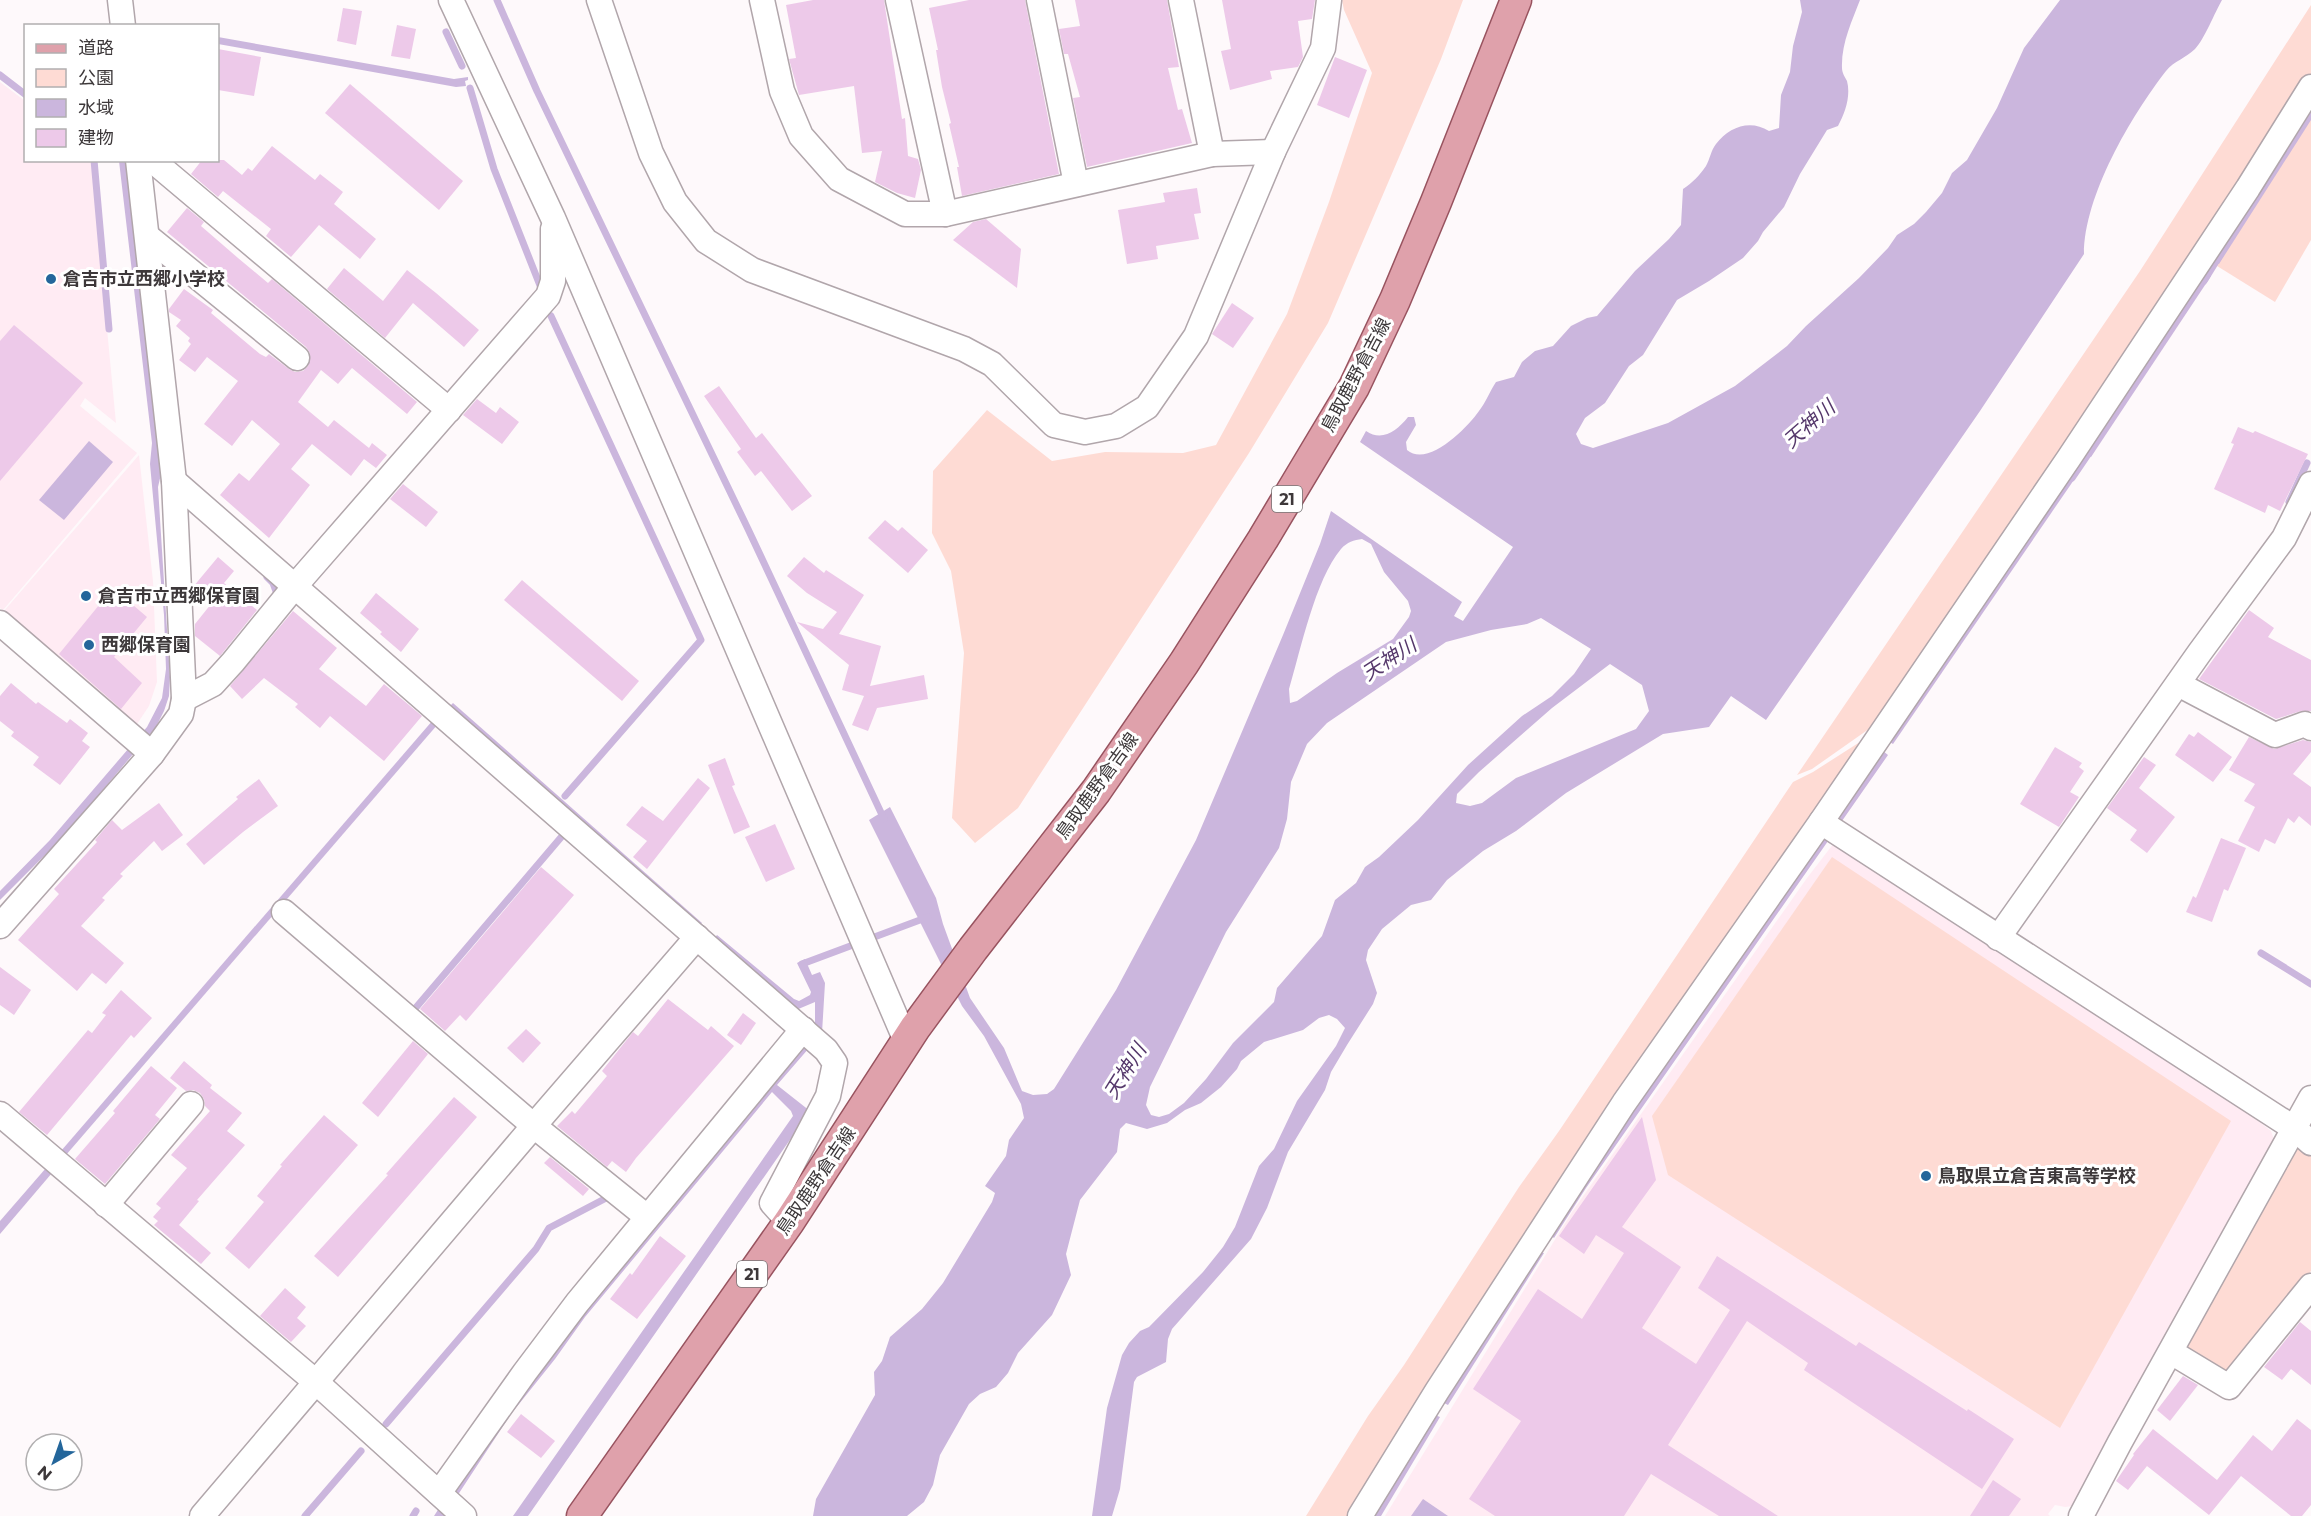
<svg xmlns="http://www.w3.org/2000/svg" width="2311" height="1516" font-family="Montserrat,'Noto Sans JP',sans-serif">
	<rect width="100%" height="100%" fill="#fef9fb"/>
	<g fill="#ffebf3">
		<polygon points="0,82 25,101 26,160 91,161 116,423 85,398 80,406 137,453 3,610 0,608"/>
		<polygon points="139,455 153,581 157,682 149,706 137,724 121,715 4,611"/>
		<polygon points="1834,843 2249,1114 2271,1131 2275,1142 2073,1506 2065,1507 2055,1505 2048,1514 2050,1516 1385,1516 1572,1212 1807,878"/>
	</g>
	<g fill="#fedbd4">
		<polygon points="1342,0 1463,0 1441,59 1328,323 1249,453 1018,808 975,843 952,818 964,653 951,571 932,533 933,471 987,410 1052,461 1105,452 1183,453 1216,445 1287,314 1329,202 1372,73 1344,10"/>
		<polygon points="2311,5 2311,75 2180,278 1876,724 1812,769 1797,775 2140,271"/>
		<polygon points="2311,100 2311,240 2275,302 2209,261"/>
		<polygon points="1863,740 1349,1516 1306,1516 1368,1416 1404,1365 1519,1187 1559,1131 1793,782 1813,772"/>
		<polygon points="1832,857 2231,1121 2060,1428 1668,1175 1652,1116"/>
		<polygon points="2296,1140 2311,1153 2311,1271 2225,1377 2180,1351"/>
	</g>
	<g fill="#cbb6dd" fill-rule="evenodd">
		<path d="M 1800,0 L 1860,0 C 1852,21 1841,44 1842,68 C 1842,73 1845,77 1847,81 C 1851,96 1845,113 1838,126 L 1827,130 L 1800,174 L 1784,207 L 1763,232 L 1758,241 L 1743,258 L 1709,281 L 1677,300 L 1643,355 L 1629,366 L 1605,403 L 1585,418 L 1576,434 L 1581,444 L 1593,448 L 1668,423 L 1735,386 L 1787,346 L 1806,326 L 1859,278 L 1888,248 L 1897,235 L 1914,224 L 1926,212 L 1942,193 L 1952,173 L 1967,160 L 1997,108 L 2024,48 L 2060,0 L 2222,0 C 2215,12 2204,40 2195,49 C 2186,58 2174,61 2166,71 C 2131,116 2084,196 2084,254 L 1980,411 L 1766,720 L 1731,696 L 1709,727 L 1663,734 L 1566,793 L 1516,831 L 1483,851 L 1447,880 L 1431,900 L 1411,905 L 1382,929 L 1368,950 L 1366,960 L 1377,993 L 1373,1004 L 1347,1045 L 1331,1072 L 1325,1090 L 1288,1152 L 1267,1208 L 1251,1239 L 1172,1329 L 1168,1339 L 1166,1362 L 1137,1377 L 1134,1382 L 1120,1489 L 1112,1516 L 1092,1516 L 1107,1408 L 1122,1355 L 1129,1343 L 1140,1331 L 1149,1327 L 1203,1272 L 1223,1247 L 1235,1227 L 1259,1166 L 1274,1149 L 1297,1101 L 1336,1046 L 1345,1028 L 1337,1019 L 1329,1015 L 1319,1018 L 1303,1030 L 1264,1042 L 1241,1061 L 1237,1069 L 1221,1087 L 1201,1103 L 1185,1110 L 1167,1123 L 1147,1129 L 1126,1123 L 1120,1129 L 1117,1152 L 1080,1200 L 1066,1254 L 1071,1275 L 1052,1315 L 1018,1353 L 1008,1373 L 996,1387 L 980,1394 L 969,1404 L 940,1455 L 933,1485 L 924,1502 L 907,1516 L 813,1516 L 816,1499 L 875,1395 L 874,1372 L 882,1361 L 890,1337 L 922,1309 L 943,1283 L 992,1202 L 995,1193 L 985,1186 L 1006,1156 L 1009,1140 L 1024,1118 L 1021,1104 L 984,1036 L 962,1006 L 869,820 L 890,807 L 936,898 L 943,924 L 970,998 L 1004,1048 L 1022,1091 L 1033,1095 L 1047,1094 L 1054,1089 L 1116,990 L 1196,840 L 1283,635 L 1320,544 L 1331,511 L 1462,602 L 1454,616 L 1463,621 L 1513,547 L 1360,442 L 1366,431 C 1382,442 1397,431 1408,417 L 1414,417 L 1416,425 L 1406,442 L 1407,450 C 1428,468 1467,428 1479,411 C 1486,402 1490,391 1496,382 L 1514,377 L 1522,362 L 1535,351 L 1553,346 L 1571,326 L 1587,318 L 1597,316 L 1635,271 L 1669,239 L 1681,225 L 1683,189 C 1692,183 1700,175 1706,166 C 1710,159 1711,150 1716,144 C 1729,127 1750,119 1769,131 L 1779,128 L 1781,95 L 1790,72 L 1793,46 L 1802,12 ZM 1362,539 L 1371,544 L 1384,572 L 1408,601 L 1411,611 L 1409,617 L 1393,639 L 1337,673 L 1297,701 L 1290,703 L 1289,689 C 1301,649 1315,580 1341,549 C 1347,542 1354,540 1362,539 ZM 1541,618 L 1591,649 L 1574,674 L 1552,696 L 1522,716 L 1468,765 L 1418,820 L 1379,857 L 1365,867 L 1356,883 L 1335,900 L 1322,936 L 1277,988 L 1274,1002 L 1233,1043 L 1206,1079 L 1184,1103 L 1169,1114 L 1159,1117 L 1151,1115 L 1146,1105 L 1150,1087 L 1226,932 L 1279,848 L 1287,819 L 1291,782 L 1307,744 L 1327,723 L 1446,642 L 1491,630 L 1527,624 ZM 1610,664 L 1642,685 L 1649,711 L 1636,729 L 1516,778 L 1482,803 L 1470,806 L 1456,803 L 1457,794 L 1479,772 L 1552,708 Z"/>
		<polygon points="218,37 454,79 468,77 468,80 465,81 466,86 456,87 218,44"/>
		<polygon points="2311,105 2311,120 2219,264 2213,261"/>
		<polygon points="119,161 126,161 161,474 158,487 170,677 169,696 164,711 156,727 62,838 0,900 0,891 50,840 147,727 162,698 166,669 164,615 150,464 152,443"/>
		<polygon points="2206,273 2211,276 2091,457 2086,455"/>
		<polygon points="89,441 113,462 64,520 39,500"/>
		<polygon points="2075,469 2080,471 1893,744 1888,741"/>
		<polygon points="453,703 702,923 699,927 448,708"/>
		<polygon points="433,720 438,724 66,1155 61,1151"/>
		<polygon points="1883,751 1888,755 1586,1188 1554,1238 1549,1234"/>
		<polygon points="717,935 794,999 799,1001 810,995 811,992 797,963 805,959 812,975 820,972 825,983 822,1033 777,1085 810,1111 528,1516 513,1516 793,1116 791,1111 772,1092 585,1317 555,1359 511,1414 444,1516 434,1516 500,1413 815,1025 815,1002 796,1010 713,940"/>
		<polygon points="46,1168 52,1173 0,1234 0,1221"/>
		<polygon points="1538,1252 1544,1253 1448,1405 1442,1402"/>
		<polygon points="1435,1415 1440,1417 1381,1516 1375,1516"/>
		<polygon points="1423,1499 1448,1516 1411,1516"/>
	</g>
	<g fill="none" stroke-linecap="round" stroke-linejoin="round">
		<g stroke="#cbb6dd" stroke-width="7">
			<polyline points="497,0 537,91 748,529 884,819"/>
			<polyline points="446,32 462,66"/>
			<polyline points="0,75 26,95"/>
			<polyline points="470,88 494,169 541,288"/>
			<polyline points="94,160 109,329"/>
			<polyline points="2204,281 2220,255"/>
			<polyline points="551,316 701,640 565,796"/>
			<polyline points="2072,478 2091,450"/>
			<polyline points="2289,502 2307,463"/>
			<polyline points="267,577 273,583 277,594 275,597"/>
			<polyline points="2261,953 2311,984"/>
			<polyline points="803,966 802,964 928,917"/>
			<polyline points="413,1011 563,835"/>
			<polyline points="386,1424 536,1249 549,1228 612,1195"/>
			<polyline points="305,1516 361,1451"/>
			<polyline points="413,1516 416,1511"/>
		</g>
	</g>
	<g fill="#edc9e9">
		<polygon points="813,0 884,0 902,119 905,118 908,156 918,159 921,170 915,198 897,193 875,182 882,151 862,153 854,86 799,95 789,59 796,58 786,5"/>
		<polygon points="969,0 1025,0 1059,174 962,196 957,167 959,167 949,124 951,123 942,87 936,50 938,50 929,8"/>
		<polygon points="1075,0 1167,0 1179,67 1168,68 1178,110 1182,109 1192,143 1087,167 1073,98 1080,97 1068,54 1064,54 1059,29 1080,26"/>
		<polygon points="1222,0 1315,0 1312,19 1298,21 1303,57 1298,67 1270,71 1272,79 1230,90 1221,51 1231,49"/>
		<polygon points="343,8 362,11 356,45 337,41"/>
		<polygon points="397,25 416,29 410,59 391,56"/>
		<polygon points="218,49 261,57 254,96 218,90"/>
		<polygon points="1335,57 1367,70 1349,118 1317,105"/>
		<polygon points="350,84 463,181 439,210 325,113"/>
		<polygon points="272,146 315,180 320,174 343,192 334,204 376,239 360,259 319,225 291,257 266,236 271,229 223,191 218,197 191,174 202,160 224,160 242,175 248,168 252,171"/>
		<polygon points="1197,188 1201,213 1194,214 1199,239 1156,246 1158,259 1127,264 1118,210 1165,202 1163,193"/>
		<polygon points="187,208 204,222 201,226 238,258 268,283 272,279 417,402 407,414 352,368 338,384 321,370 298,402 328,427 334,420 369,448 372,443 387,455 376,468 364,459 351,476 312,444 291,469 310,485 269,538 220,495 239,473 249,481 280,444 252,420 232,446 204,424 238,381 207,357 195,372 179,360 191,344 188,341 190,338 176,326 181,320 169,312 169,309 184,289 213,310 211,313 260,354 266,357 269,354 289,369 295,372 303,371 308,366 310,353 306,347 167,232"/>
		<polygon points="986,219 1021,249 1017,288 953,240 973,222"/>
		<polygon points="344,268 383,301 407,270 436,293 479,330 464,347 413,303 385,338 327,289"/>
		<polygon points="1232,303 1254,318 1233,348 1212,334"/>
		<polygon points="14,325 83,383 0,481 0,341"/>
		<polygon points="719,386 756,438 762,433 812,496 792,511 761,471 755,476 737,452 741,449 704,396"/>
		<polygon points="477,399 496,413 500,407 519,422 502,444 463,415"/>
		<polygon points="2238,427 2253,433 2255,431 2308,454 2280,511 2268,505 2265,513 2214,489 2234,444 2231,443"/>
		<polygon points="403,484 438,512 426,527 390,499"/>
		<polygon points="885,520 898,531 902,527 928,550 908,573 868,538"/>
		<polygon points="218,557 234,571 224,583 257,610 220,656 195,636 195,624 211,604 193,587"/>
		<polygon points="804,557 824,573 826,570 864,595 839,634 881,646 870,686 924,675 928,699 877,708 868,731 852,725 864,696 842,690 849,665 797,622 823,629 837,612 807,593 787,576"/>
		<polygon points="522,580 639,681 622,701 504,600"/>
		<polygon points="113,588 147,617 114,657 142,683 121,709 59,654"/>
		<polygon points="376,593 419,629 401,652 380,634 382,632 360,613"/>
		<polygon points="2249,610 2274,628 2268,637 2311,660 2311,711 2301,711 2276,719 2199,679"/>
		<polygon points="293,611 337,648 319,669 366,706 384,684 422,716 384,761 330,716 320,728 295,707 298,704 264,678 242,699 230,686"/>
		<polygon points="11,683 36,704 38,702 67,723 70,719 88,733 82,741 90,747 60,785 33,765 39,757 11,736 14,732 0,721 0,696"/>
		<polygon points="2198,732 2232,757 2213,782 2175,755 2189,734 2194,737"/>
		<polygon points="2249,737 2274,749 2303,740 2311,742 2311,752 2293,774 2311,787 2311,826 2299,816 2294,823 2288,818 2275,844 2265,839 2259,852 2238,841 2255,807 2244,801 2255,784 2229,770"/>
		<polygon points="2055,747 2082,763 2079,767 2084,771 2070,792 2079,797 2059,827 2020,804"/>
		<polygon points="2144,757 2156,765 2139,788 2175,817 2147,853 2130,840 2137,830 2107,808"/>
		<polygon points="725,758 735,785 732,786 750,827 734,834 708,765"/>
		<polygon points="698,778 710,788 647,869 633,857 647,841 626,825 642,806 663,821"/>
		<polygon points="259,779 278,806 243,832 204,865 186,844 238,799 236,797"/>
		<polygon points="159,803 183,835 162,851 154,841 120,874 123,876 102,898 105,900 81,926 124,963 106,984 92,973 77,991 18,940 59,894 54,889 97,842 95,840 112,820 122,830"/>
		<polygon points="775,824 795,869 766,882 745,837"/>
		<polygon points="2221,838 2246,848 2228,891 2224,889 2212,922 2186,912 2193,896 2196,898"/>
		<polygon points="541,867 574,895 466,1021 460,1015 445,1031 420,1009"/>
		<polygon points="0,967 31,990 14,1015 0,1005"/>
		<polygon points="121,990 152,1018 134,1038 131,1035 47,1135 19,1112 88,1030 92,1033 106,1015 102,1013"/>
		<polygon points="668,999 708,1030 711,1026 734,1046 636,1158 626,1172 612,1161 607,1167 557,1126 572,1111 575,1114 607,1076 602,1071 621,1047 633,1032 638,1036"/>
		<polygon points="743,1013 756,1023 741,1045 727,1035"/>
		<polygon points="526,1029 541,1043 523,1063 507,1048"/>
		<polygon points="413,1041 428,1054 378,1117 362,1103"/>
		<polygon points="184,1061 212,1085 210,1088 242,1113 227,1131 245,1145 197,1200 199,1201 179,1225 211,1253 201,1264 154,1225 158,1221 153,1217 161,1208 156,1204 187,1168 171,1155 210,1111 205,1106 204,1099 200,1093 193,1090 186,1091 170,1078"/>
		<polygon points="151,1066 177,1088 155,1115 160,1119 105,1184 75,1159 115,1113 113,1111"/>
		<polygon points="454,1097 477,1117 338,1277 314,1256 388,1175 386,1174"/>
		<polygon points="324,1115 358,1145 249,1269 225,1248 264,1202 257,1196 282,1166 280,1165"/>
		<polygon points="1642,1117 1656,1180 1622,1227 1681,1267 1642,1328 1696,1364 1730,1310 1698,1288 1717,1256 1856,1346 1859,1342 1967,1411 1968,1409 2014,1439 1982,1489 1804,1370 1808,1363 1747,1321 1668,1445 1778,1516 1719,1516 1651,1474 1624,1516 1495,1516 1469,1499 1521,1421 1473,1389 1538,1289 1582,1319 1624,1253 1596,1235 1584,1254 1559,1236"/>
		<polygon points="550,1157 589,1189 583,1196 544,1163"/>
		<polygon points="660,1236 686,1256 637,1319 610,1299 630,1273 632,1275"/>
		<polygon points="285,1288 306,1307 297,1318 306,1326 291,1342 260,1316"/>
		<polygon points="2300,1322 2311,1331 2311,1385 2291,1369 2282,1380 2264,1367"/>
		<polygon points="2183,1376 2198,1385 2170,1421 2157,1410"/>
		<polygon points="521,1414 555,1441 541,1458 507,1432"/>
		<polygon points="2297,1419 2311,1430 2311,1505 2302,1516 2291,1516 2241,1476 2209,1515 2147,1466 2128,1490 2116,1481 2134,1455 2133,1454 2153,1429 2217,1480 2253,1435 2272,1451"/>
		<polygon points="1993,1480 2021,1499 2009,1516 1970,1516"/>
	</g>
	<g fill="none" stroke-linecap="round" stroke-linejoin="round">
		<defs>
			<g id="minor">
				<polyline points="120,0 123,26"/>
				<polyline points="451,0 553,218 906,1041"/>
				<polyline points="599,0 651,153 675,202 706,241 752,270 964,349 992,364 1054,425 1085,432 1116,426 1147,407 1196,336 1273,152 1323,48 1329,0"/>
				<polyline points="762,0 782,91 801,136 839,179 905,214 945,214 1212,154 1273,152"/>
				<polyline points="898,0 945,214"/>
				<polyline points="1039,0 1076,184"/>
				<polyline points="1181,0 1212,154"/>
				<polyline points="152,160 449,410"/>
				<polyline points="147,236 297,358"/>
				<polyline points="174,481 826,1050 835,1063 828,1096 772,1203 789,1222"/>
				<polyline points="0,623 152,754"/>
				<polyline points="2178,684 2275,735 2305,724 2311,728"/>
				<polyline points="184,699 213,684 233,662 295,586 548,296 553,281 553,229"/>
				<polyline points="1821,822 2295,1129 2311,1143"/>
				<polyline points="284,912 534,1126 647,1217"/>
				<polyline points="0,926 152,754 181,714 184,699 174,481 138,160"/>
				<polyline points="1998,938 2200,652 2284,538 2311,484"/>
				<polyline points="0,1114 317,1383 464,1516"/>
				<polyline points="106,1205 191,1104"/>
				<polyline points="2171,1352 2229,1387 2311,1286"/>
				<polyline points="439,1493 525,1372 577,1303 803,1029"/>
				<polyline points="202,1516 531,1129 697,937"/>
				<polyline points="1360,1516 1437,1391 1624,1103 1821,822 2069,458 2248,188 2311,87"/>
				<polyline points="2081,1516 2120,1442 2311,1098"/>
			</g>
			<polyline id="major" points="582,1516 789,1222 915,1028 973,949 1096,791 1184,663 1263,539 1354,387 1395,300 1436,202 1516,0"/>
		</defs>
		<use href="#minor" stroke="#b1a6ab" stroke-width="27"/>
		<use href="#major" stroke="#98535f" stroke-width="33"/>
		<use href="#minor" stroke="#fff" stroke-width="24"/>
		<use href="#major" stroke="#dfa1ab" stroke-width="30"/>
	</g>
	<g fill="#24669b" stroke="#fff" stroke-width="2">
		<circle cx="51" cy="279" r="6"/>
		<circle cx="86" cy="596" r="6"/>
		<circle cx="89" cy="645" r="6"/>
		<circle cx="1926" cy="1176" r="6"/>
	</g>
	<g text-anchor="middle" dominant-baseline="central" stroke-width="6" stroke-linejoin="round" paint-order="stroke">
		<g fill="#fff" stroke="#777475" stroke-width="1.5">
			<rect x="1272" y="486" width="30" height="26" rx="4.5"/>
			<rect x="737" y="1261" width="30" height="26" rx="4.5"/>
		</g>
		<g font-size="16" font-weight="bold" fill="#3d383a">
			<text x="1287" y="499">21</text>
			<text x="752" y="1274">21</text>
		</g>
		<g font-size="18" font-weight="bold" fill="#3d383a" stroke="#fff" text-anchor="start">
			<text x="63" y="279">倉吉市立西郷小学校</text>
			<text x="98" y="596">倉吉市立西郷保育園</text>
			<text x="101" y="645">西郷保育園</text>
			<text x="1938" y="1176">鳥取県立倉吉東高等学校</text>
		</g>
		<g font-size="18" fill="#3d383a" stroke="#fff">
			<text transform="translate(1356 375) rotate(-62)">鳥取鹿野倉吉線</text>
			<text transform="translate(1097 786) rotate(-54)">鳥取鹿野倉吉線</text>
			<text transform="translate(816 1181) rotate(-56)">鳥取鹿野倉吉線</text>
		</g>
		<g font-size="20" font-style="italic" fill="#55386b" stroke="#fff">
			<text transform="translate(1809 424) rotate(-41)">天神川</text>
			<text transform="translate(1389 659) rotate(-33)">天神川</text>
			<text transform="translate(1125 1071) rotate(-58)">天神川</text>
		</g>
	</g>
	<rect x="24" y="24" width="195" height="138" fill="#ffffff" stroke="#b1afb0" stroke-width="1.5"/>
	<rect x="36" y="44" width="30" height="9" fill="#dfa1ab" stroke="#b1afb0" stroke-width="1.5"/>
	<text x="78" y="54" font-size="18" fill="#3d383a">道路</text>
	<rect x="36" y="69" width="30" height="18" fill="#fedbd4" stroke="#b1afb0" stroke-width="1.5"/>
	<text x="78" y="84" font-size="18" fill="#3d383a">公園</text>
	<rect x="36" y="99" width="30" height="18" fill="#cbb6dd" stroke="#b1afb0" stroke-width="1.5"/>
	<text x="78" y="114" font-size="18" fill="#3d383a">水域</text>
	<rect x="36" y="129" width="30" height="18" fill="#edc9e9" stroke="#b1afb0" stroke-width="1.5"/>
	<text x="78" y="144" font-size="18" fill="#3d383a">建物</text>
	<g transform="translate(54 1462) rotate(220)"><circle r="28" fill="#ffffff" stroke="#b1afb0" stroke-width="1.5"/>
	<path d="M0-4.5L10 22L0 15L-10 22Z" fill="#24669b"/>
	<text y="-9" font-size="16" font-weight="bold" text-anchor="middle" fill="#3d383a">N</text>
	</g>
</svg>
